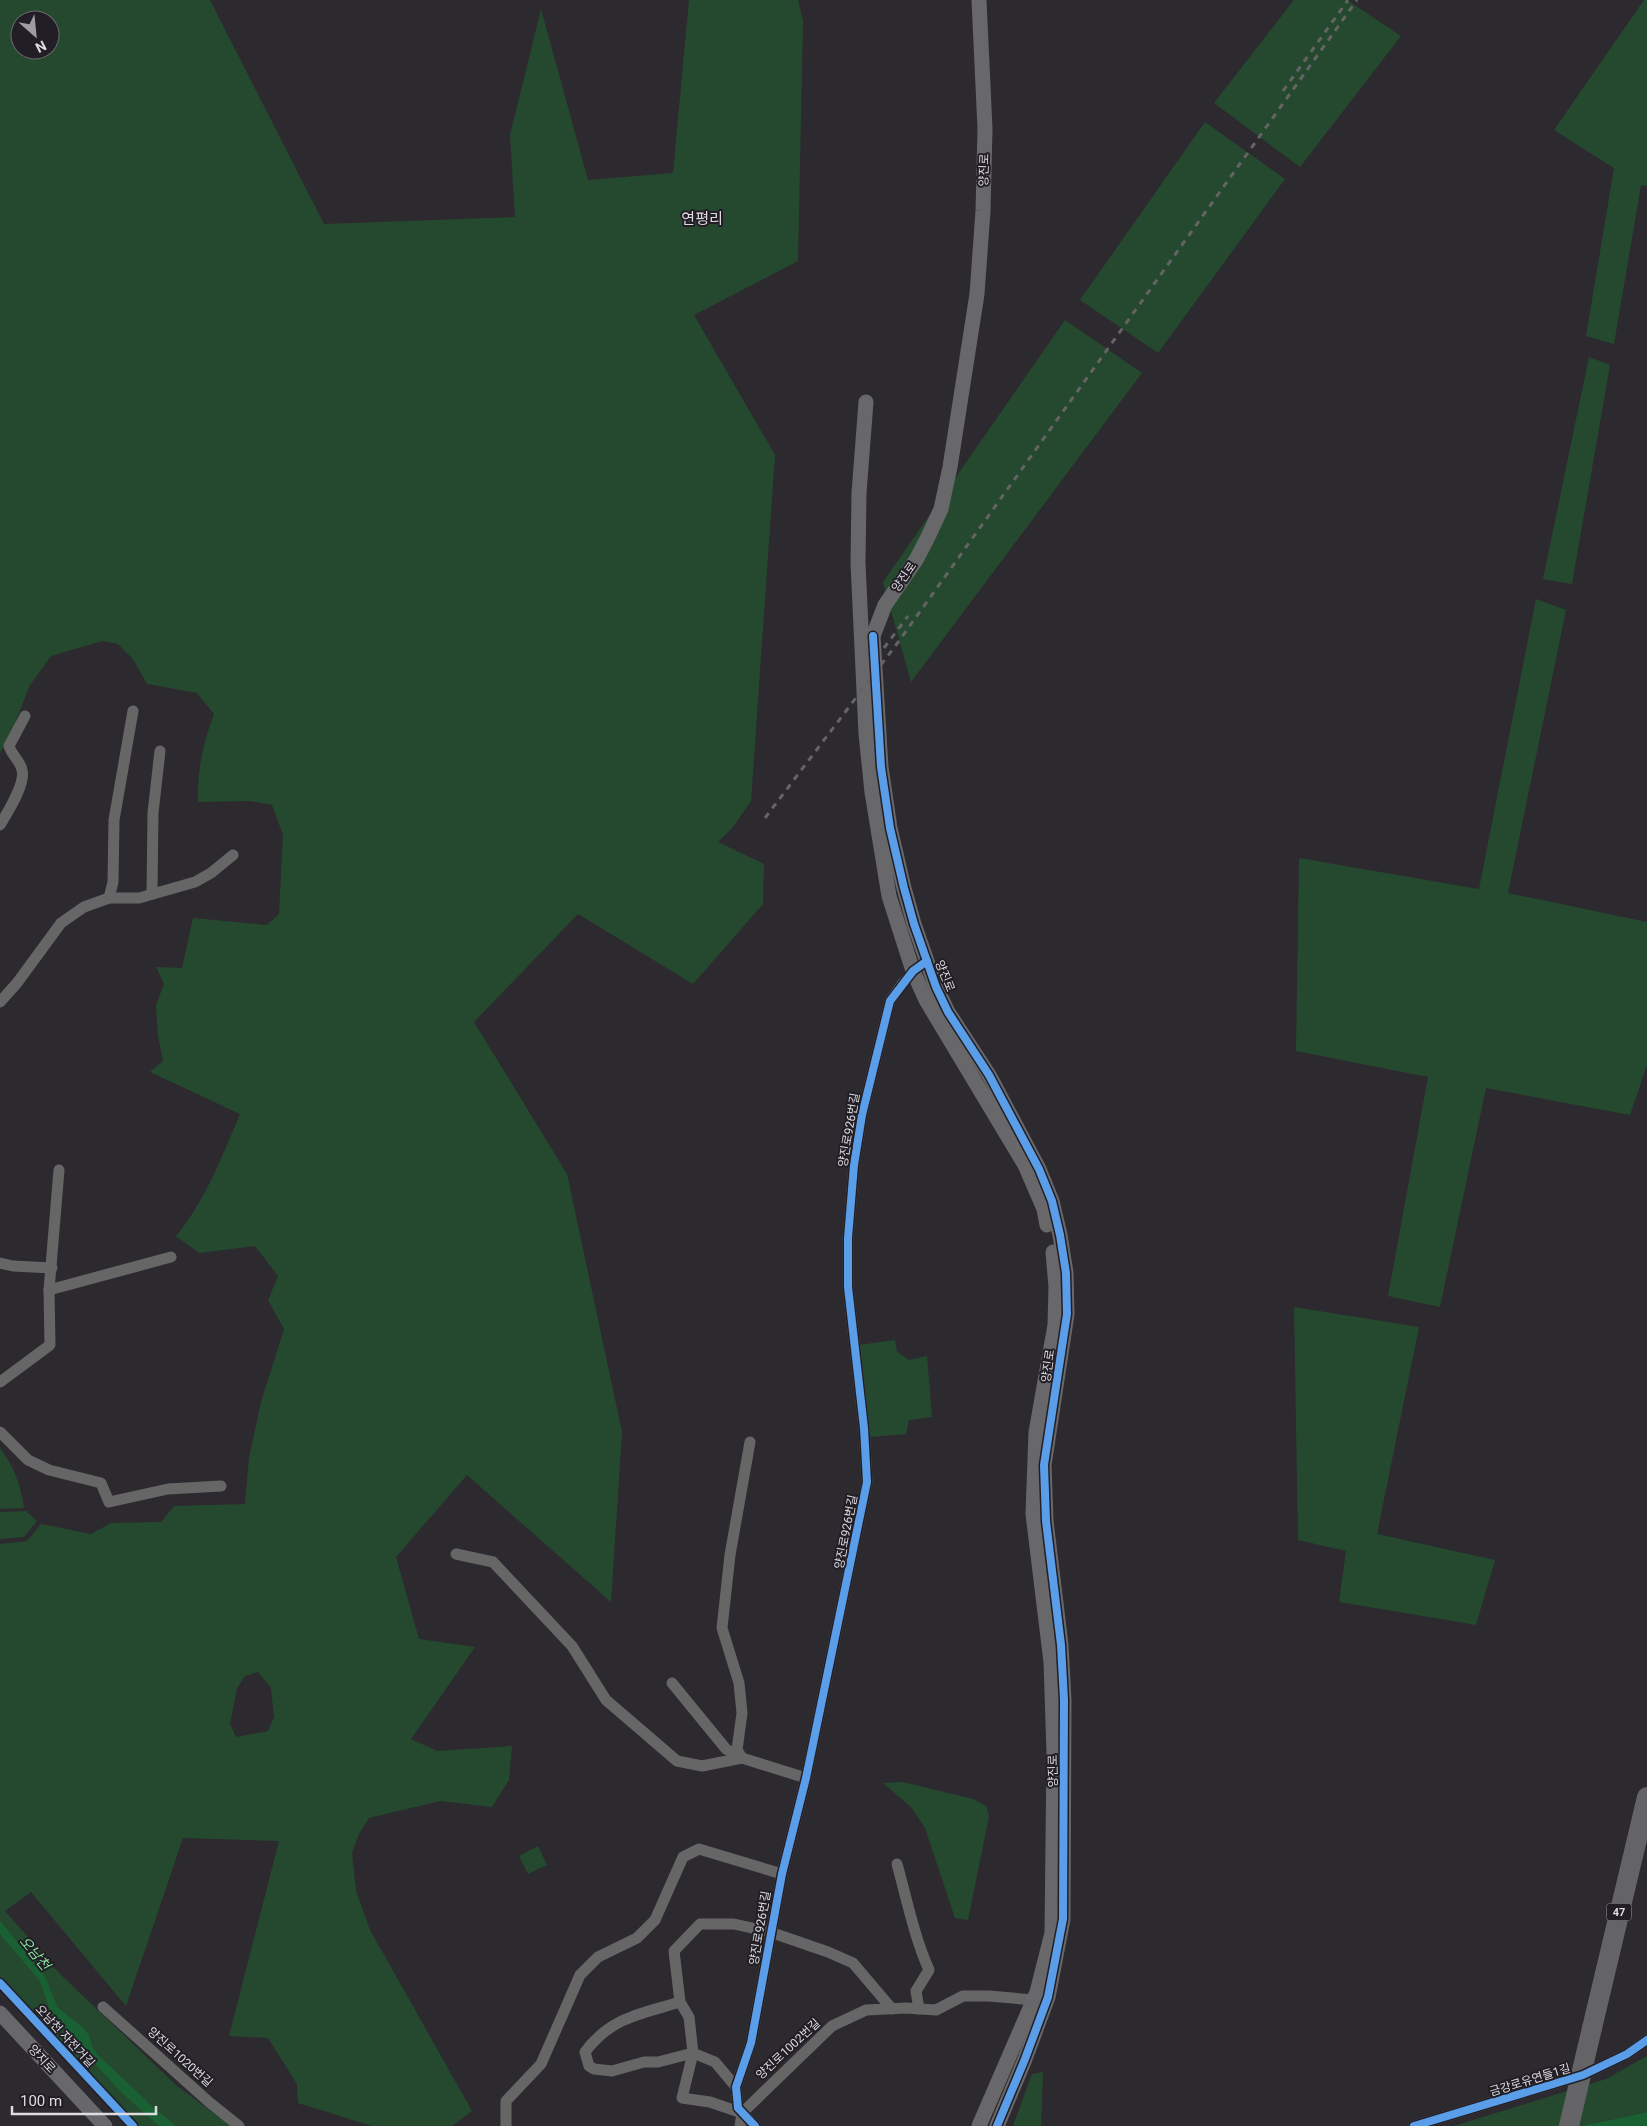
<svg xmlns="http://www.w3.org/2000/svg" width="1647" height="2126" font-family="Roboto,'Noto Sans KR',sans-serif">
	<rect width="100%" height="100%" fill="#2c2a2e"/>
	<g fill="#25492f" fill-rule="evenodd">
		<path d="M 0,0 L 210,0 L 324,224 L 515,217 L 510,135 L 541,9 L 588,180 L 673,173 L 689,0 L 798,0 L 803,21 L 798,261 L 694,315 L 775,455 L 751,801 L 733,827 L 718,842 L 764,864 L 763,904 L 693,984 L 578,914 L 474,1022 L 567,1174 L 622,1432 L 611,1602 L 467,1475 L 396,1557 L 419,1639 L 475,1647 L 411,1739 L 437,1751 L 512,1746 L 509,1780 L 492,1807 L 440,1801 L 369,1818 L 359,1834 L 352,1853 L 356,1891 L 370,1930 L 472,2111 L 452,2126 L 372,2126 L 298,2103 L 297,2084 L 268,2038 L 229,2036 L 279,1841 L 183,1838 L 126,2006 L 31,1892 L 5,1911 L 59,1973 L 177,2086 L 231,2126 L 138,2126 L 0,1978 L 0,1544 L 27,1541 L 41,1524 L 91,1534 L 111,1523 L 161,1522 L 174,1506 L 245,1504 L 249,1458 L 261,1402 L 284,1329 L 268,1300 L 278,1276 L 255,1246 L 199,1253 L 176,1236 C 206,1200 222,1156 240,1114 L 150,1072 L 163,1061 L 158,1036 L 156,1005 L 164,984 L 156,967 L 182,968 L 193,918 L 267,925 L 279,914 L 283,835 L 272,805 L 249,801 L 198,802 C 197,771 203,743 214,714 L 197,693 L 147,684 L 133,659 L 118,644 L 102,641 L 51,656 L 30,685 L 10,736 L 0,753 ZM 20,20 L 50,20 L 50,50 L 20,50 ZM 258,1672 L 271,1688 L 274,1717 L 268,1731 L 236,1737 L 230,1724 L 237,1688 L 245,1676 Z"/>
		<polygon points="1294,0 1347,0 1401,36 1300,167 1214,103"/>
		<polygon points="1644,0 1647,0 1647,186 1641,185 1614,344 1586,336 1614,168 1554,130"/>
		<polygon points="1205,122 1285,179 1158,353 1080,300"/>
		<polygon points="1065,320 1142,373 911,682 883,582"/>
		<polygon points="1589,357 1610,365 1572,584 1543,579"/>
		<polygon points="1536,599 1566,610 1508,893 1647,922 1647,1065 1630,1115 1486,1088 1440,1307 1388,1296 1428,1077 1296,1051 1299,858 1479,889"/>
		<polygon points="1294,1307 1419,1327 1377,1534 1495,1560 1476,1625 1339,1602 1346,1551 1298,1540"/>
		<polygon points="895,1340 897,1352 909,1360 927,1356 932,1417 909,1420 906,1434 869,1437 859,1345"/>
		<path d="M 0,1448 C 14,1466 21,1486 24,1508 L 0,1509 Z"/>
		<polygon points="26,1511 37,1521 24,1537 0,1539 0,1512"/>
		<polygon points="903,1782 973,1799 986,1806 989,1816 968,1920 955,1918 925,1828 911,1807 883,1783"/>
		<polygon points="538,1846 547,1865 528,1874 519,1856"/>
		<polygon points="1647,2056 1647,2112 1581,2126 1454,2126 1606,2079"/>
		<polygon points="1043,2072 1041,2126 1013,2126 1032,2074"/>
	</g>
	<g fill="#196133">
		<polygon points="0,1921 45,1976 57,2007 82,2027 89,2035 92,2047 98,2055 155,2109 176,2126 159,2126 121,2092 72,2039 60,2020 49,2008 40,1981 0,1934"/>
		<polygon points="1647,2112 1647,2126 1581,2126 1638,2114"/>
	</g>
	<g fill="none" stroke-linecap="round" stroke-linejoin="round">
		<g stroke="#666667" stroke-width="11">
			<path d="M 0,825 C 7,813 26,784 22,770 C 20,760 12,756 9,746 L 25,716"/>
			<polyline points="152,894 153,813 160,751"/>
			<polyline points="109,898 113,882 114,820 133,711"/>
			<polyline points="0,1002 17,983 61,923 84,907 109,898 139,898 195,882 211,873 233,855"/>
			<polyline points="0,1263 13,1266 52,1268"/>
			<polyline points="49,1290 171,1257"/>
			<polyline points="0,1382 50,1345 49,1290 59,1170"/>
			<polyline points="0,1432 28,1460 49,1470 101,1483 109,1502 168,1489 221,1486"/>
			<polyline points="750,1442 730,1555 722,1628 739,1683 742,1713 737,1750 742,1758 806,1778"/>
			<polyline points="456,1554 493,1562 572,1646 606,1700 677,1761 702,1766 742,1758"/>
			<polyline points="672,1683 726,1749 742,1758"/>
			<path d="M 897,1864 C 907,1900 914,1936 929,1970 L 916,1991 L 919,2009"/>
			<path d="M 680,2002 C 641,2014 611,2017 585,2052 L 589,2066 L 594,2069 L 612,2071 L 644,2062 L 658,2062 L 693,2053 L 682,2098 L 710,2102 L 742,2113"/>
			<polyline points="103,2007 209,2102 239,2126"/>
			<polyline points="736,2087 715,2062 693,2053 689,2017 680,2002 674,1951 700,1924 734,1924 770,1932 828,1952 853,1963 892,2009"/>
			<polyline points="506,2126 506,2101 541,2064 580,1975 598,1957 637,1938 655,1920 683,1857 699,1849 782,1874"/>
			<polyline points="740,2126 742,2113 832,2026 866,2010 906,2008 936,2010 963,1996 989,1996 1034,2000"/>
			<polyline points="755,2126 738,2108 736,2087 751,2043 782,1874 806,1778 867,1482 864,1428 848,1287 848,1238 854,1165 862,1115 890,1001 903,983 917,968"/>
			<polyline points="1414,2126 1583,2075 1627,2054 1647,2040"/>
		</g>
		<g stroke="#68686a" stroke-width="15">
			<polyline points="979,0 985,129 983,211 977,294 950,467 941,509 927,539 916,560 885,605 873,636 881,767 890,828 904,888 914,924 936,987 948,1012 989,1075 1039,1169 1052,1201 1060,1235 1066,1273 1067,1314 1044,1465 1046,1521 1061,1645 1064,1700 1063,1919 1048,1997 1025,2059 997,2126"/>
			<polyline points="866,402 859,493 858,563 866,734 872,792 889,896 913,971 926,1000 1025,1165 1044,1209 1047,1225"/>
			<polyline points="0,2013 105,2126"/>
			<polyline points="979,2126 1037,1992 1052,1933 1054,1753 1051,1662 1033,1514 1036,1432 1055,1325 1056,1287 1053,1252"/>
		</g>
		<polyline stroke="#646365" stroke-width="20" points="1592,2028 1647,1797"/>
		<g stroke="#646465" stroke-width="3" stroke-dasharray="6 6" stroke-linecap="butt">
			<polyline points="1283,91 1348,0"/>
			<polyline points="884,648 908,616"/>
			<polyline points="765,818 899,641 1357,0"/>
		</g>
		<polyline stroke="#646365" stroke-width="20" points="1569,2126 1592,2028"/>
		<defs>
			<g id="cycleway">
				<polyline points="873,636 881,767 890,828 904,888 914,924 936,987 948,1012 989,1075 1039,1169 1052,1201 1060,1235 1066,1273 1067,1314 1044,1465 1046,1521 1061,1645 1064,1700 1063,1919 1048,1997 1025,2059 997,2126"/>
				<polyline points="0,1983 133,2126"/>
				<polyline points="755,2126 738,2108 736,2087 751,2043 782,1874 806,1778 867,1482 864,1428 848,1287 848,1238 854,1165 862,1115 890,1001 913,971 927,961"/>
				<polyline points="1414,2126 1583,2075 1627,2054 1647,2040"/>
			</g>
		</defs>
		<use href="#cycleway" stroke="#221e26" stroke-width="11"/>
		<use href="#cycleway" stroke="#5a9eea" stroke-width="8"/>
	</g>
	<g text-anchor="middle" dominant-baseline="central" stroke-width="4" stroke-linejoin="round" paint-order="stroke">
		<rect fill="#221e26" stroke="#a6a2a9" stroke-width="1" x="1606.5" y="1903.5" width="25" height="17" rx="4"/>
		<g font-size="11" font-weight="bold" fill="#dedbe1">
			<text x="1619" y="1912">47</text>
		</g>
		<g font-size="12" fill="#dedbe1" stroke="#221e26">
			<text transform="translate(984 170) rotate(-88)">양진로</text>
			<text transform="translate(904 577) rotate(-55)">양진로</text>
			<text transform="translate(945 976) rotate(68)">양진로</text>
			<text transform="translate(849 1130) rotate(-80)">양진로926번길</text>
			<text transform="translate(1048 1366) rotate(-82)">양진로</text>
			<text transform="translate(846 1532) rotate(-79)">양진로926번길</text>
			<text transform="translate(1053 1771) rotate(-91)">양진로</text>
			<text transform="translate(760 1928) rotate(-80)">양진로926번길</text>
			<text transform="translate(65 2036) rotate(47)">오남천 자전거길</text>
			<text transform="translate(788 2049) rotate(-43)">양진로1002번길</text>
			<text transform="translate(180 2057) rotate(42)">양진로1020번길</text>
			<text transform="translate(42 2059) rotate(47)">양지로</text>
			<text transform="translate(1530 2080) rotate(-17)">금강로유연들1길</text>
		</g>
		<g font-size="14" font-style="italic" fill="#85e99f" stroke="#221e26">
			<text transform="translate(35 1953) rotate(50)">오남천</text>
		</g>
		<g font-size="15" fill="#dedbe1" stroke="#221e26">
			<text x="702" y="219">연평리</text>
		</g>
	</g>
	<g transform="translate(35 35) rotate(153)"><circle r="24" fill="#221e26" stroke="#6d6a71"/>
	<path d="M0-4L9 19L0 12L-9 19Z" fill="#a09da2"/>
	<text y="-8" font-size="14" font-weight="bold" text-anchor="middle" fill="#dedbe1">N</text>
	</g>
	<path d="M12 2106v8h144v-8" fill="none" stroke="#dedbe1" stroke-width="2.5"/>
	<text x="20" y="2106" font-size="15" fill="#dedbe1" stroke="#221e26" stroke-width="4" paint-order="stroke">100 m</text>
</svg>
